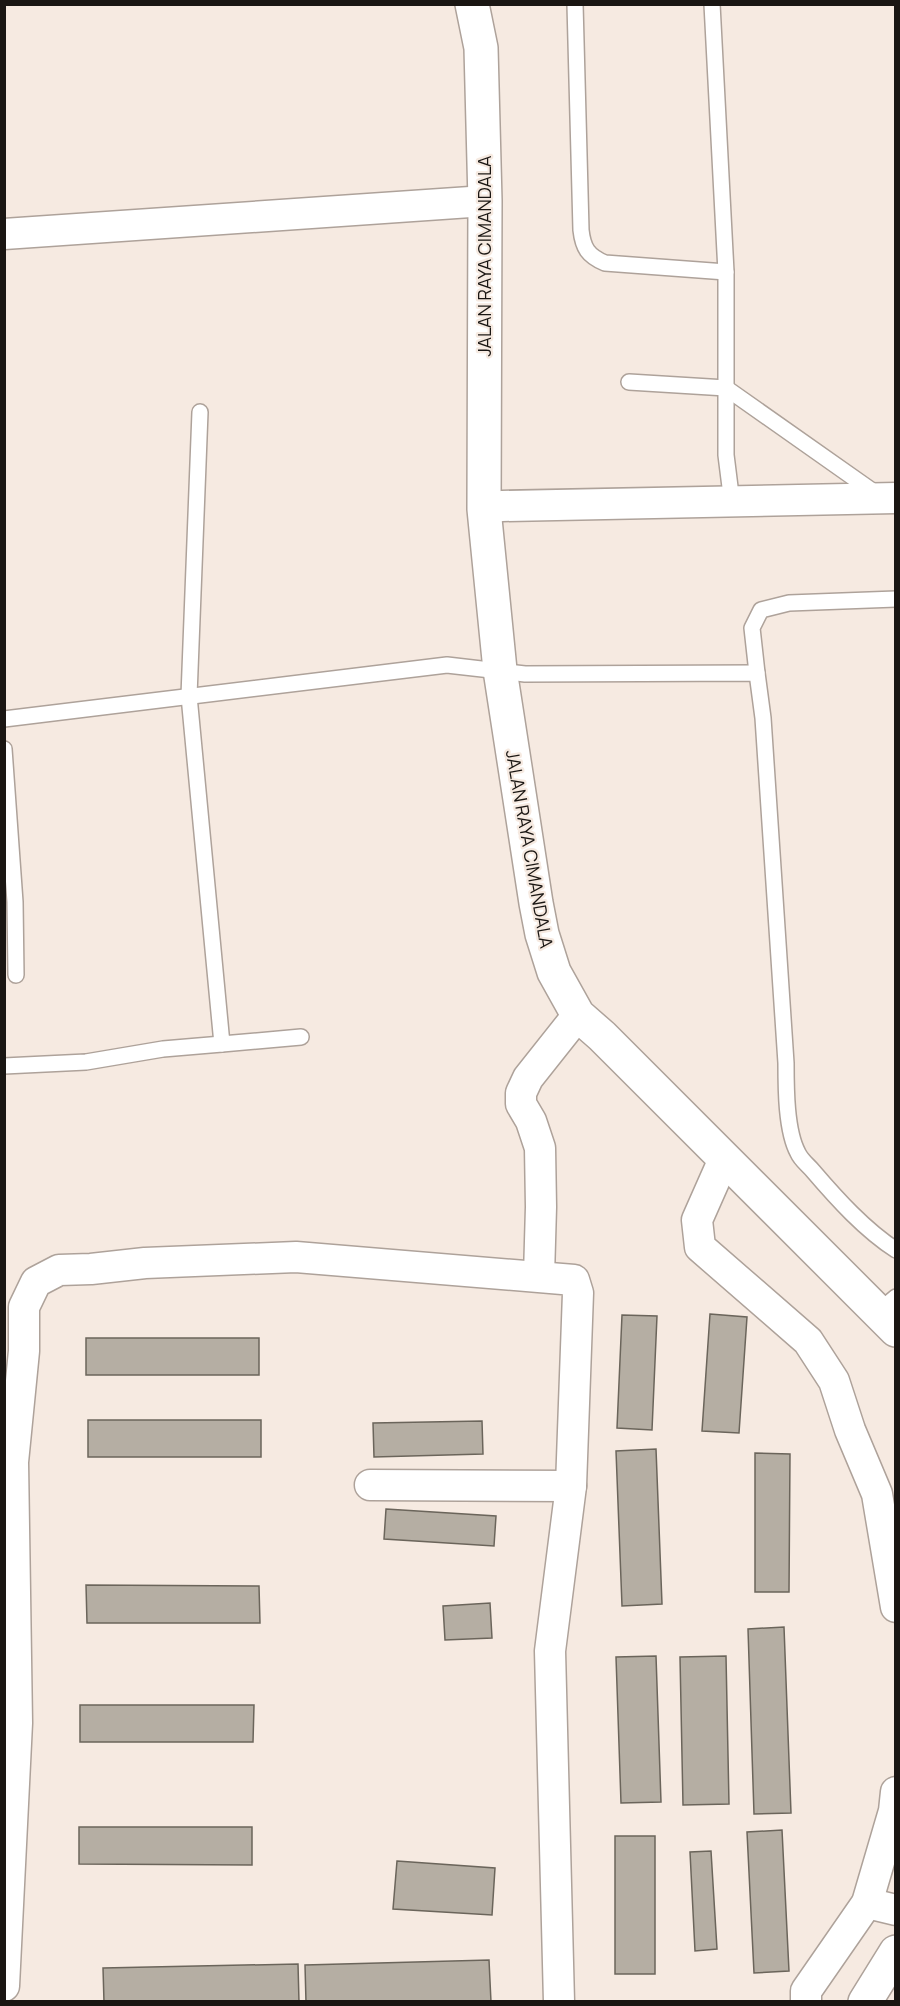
<svg xmlns="http://www.w3.org/2000/svg" width="900" height="2006" font-family="Manrope,sans-serif">
	<rect width="100%" height="100%" fill="#f6eae1"/>
	<g fill="#b5aea3" stroke="#6b655b" stroke-width="1.5">
		<polygon points="710,1314 747,1317 739,1433 702,1431"/>
		<polygon points="622,1315 657,1316 652,1430 617,1428"/>
		<rect x="86" y="1338" width="173" height="37"/>
		<rect x="88" y="1420" width="173" height="37"/>
		<polygon points="482,1421 483,1454 374,1457 373,1423"/>
		<polygon points="656,1449 662,1604 622,1606 616,1451"/>
		<polygon points="755,1453 790,1454 789,1592 755,1592"/>
		<polygon points="386,1509 496,1516 494,1546 384,1539"/>
		<polygon points="86,1585 259,1586 260,1623 87,1623"/>
		<polygon points="490,1603 492,1638 445,1640 443,1606"/>
		<polygon points="784,1627 791,1813 754,1814 748,1629"/>
		<polygon points="656,1656 661,1802 621,1803 616,1657"/>
		<polygon points="726,1656 729,1804 683,1805 680,1657"/>
		<polygon points="80,1705 254,1705 253,1742 80,1742"/>
		<polygon points="79,1827 252,1827 252,1865 79,1864"/>
		<polygon points="782,1830 789,1971 754,1973 747,1832"/>
		<rect x="615" y="1836" width="40" height="138"/>
		<polygon points="711,1851 717,1949 695,1951 690,1852"/>
		<polygon points="397,1861 495,1868 492,1915 393,1909"/>
		<polygon points="489,1960 491,2002 306,2002 305,1965"/>
		<polygon points="298,1964 299,2002 104,2002 103,1968"/>
	</g>
	<g fill="none" stroke-linecap="round" stroke-linejoin="round">
		<defs>
			<g id="service">
				<path d="M 575,4 L 581,230 C 583,248 588,256 605,263 L 726,272"/>
				<polyline points="712,4 726,272 726,455 732,503"/>
				<polyline points="629,382 726,388 878,495"/>
				<polyline points="200,412 189,696 222,1044 301,1037"/>
				<polyline points="757,673 752,628 761,610 789,603 896,599"/>
				<path d="M 4,719 L 447,665 L 525,674 L 757,673 L 763,718 L 786,1063 C 786,1088 786,1131 798,1153 C 801,1160 808,1165 813,1171 C 837,1199 865,1230 896,1250"/>
				<polyline points="4,749 15,902 16,975"/>
				<polyline points="4,1066 86,1062 163,1049 222,1044"/>
				<polyline points="877,1313 896,1297"/>
			</g>
			<g id="minor">
				<polyline points="4,234 485,201"/>
				<polyline points="484,509 502,506 896,498"/>
				<polyline points="724,1159 697,1220 700,1247 808,1341 834,1381 850,1430 877,1494 896,1607"/>
				<polyline points="539,1276 541,1207 540,1148 531,1121 521,1104 521,1093 528,1078 578,1015"/>
				<polyline points="370,1485 571,1486"/>
				<polyline points="867,1903 896,1910"/>
				<polyline points="4,1986 17,1723 13,1462 24,1351 24,1307 36,1282 59,1270 91,1269 145,1263 296,1257 574,1280 578,1293 571,1486 550,1651 559,2002"/>
				<polyline points="806,2002 806,1991 867,1903 894,1811 896,1792"/>
			</g>
			<g id="tertiary">
				<polyline points="472,4 481,48 485,201 484,509 500,670 536,903 542,934 554,972 578,1015 602,1036 896,1330"/>
				<polyline points="865,2002 896,1952"/>
			</g>
		</defs>
		<use href="#service" stroke="#aea29a" stroke-width="18"/>
		<use href="#minor" stroke="#aea29a" stroke-width="33"/>
		<use href="#tertiary" stroke="#aea29a" stroke-width="36"/>
		<use href="#service" stroke="#fff" stroke-width="15"/>
		<use href="#minor" stroke="#fff" stroke-width="30"/>
		<use href="#tertiary" stroke="#fff" stroke-width="33"/>
	</g>
	<g text-anchor="middle" dominant-baseline="central" stroke-width="4.5" stroke-linejoin="round" paint-order="stroke">
		<g font-size="18" fill="#1a1613" stroke="#f6eae1">
			<text transform="translate(484 256) rotate(-90)">JALAN RAYA CIMANDALA</text>
			<text transform="translate(530 849) rotate(80)">JALAN RAYA CIMANDALA</text>
		</g>
	</g>
	<rect width="900" height="2006" fill="none" stroke="#1a1613" stroke-width="12"/>
</svg>
